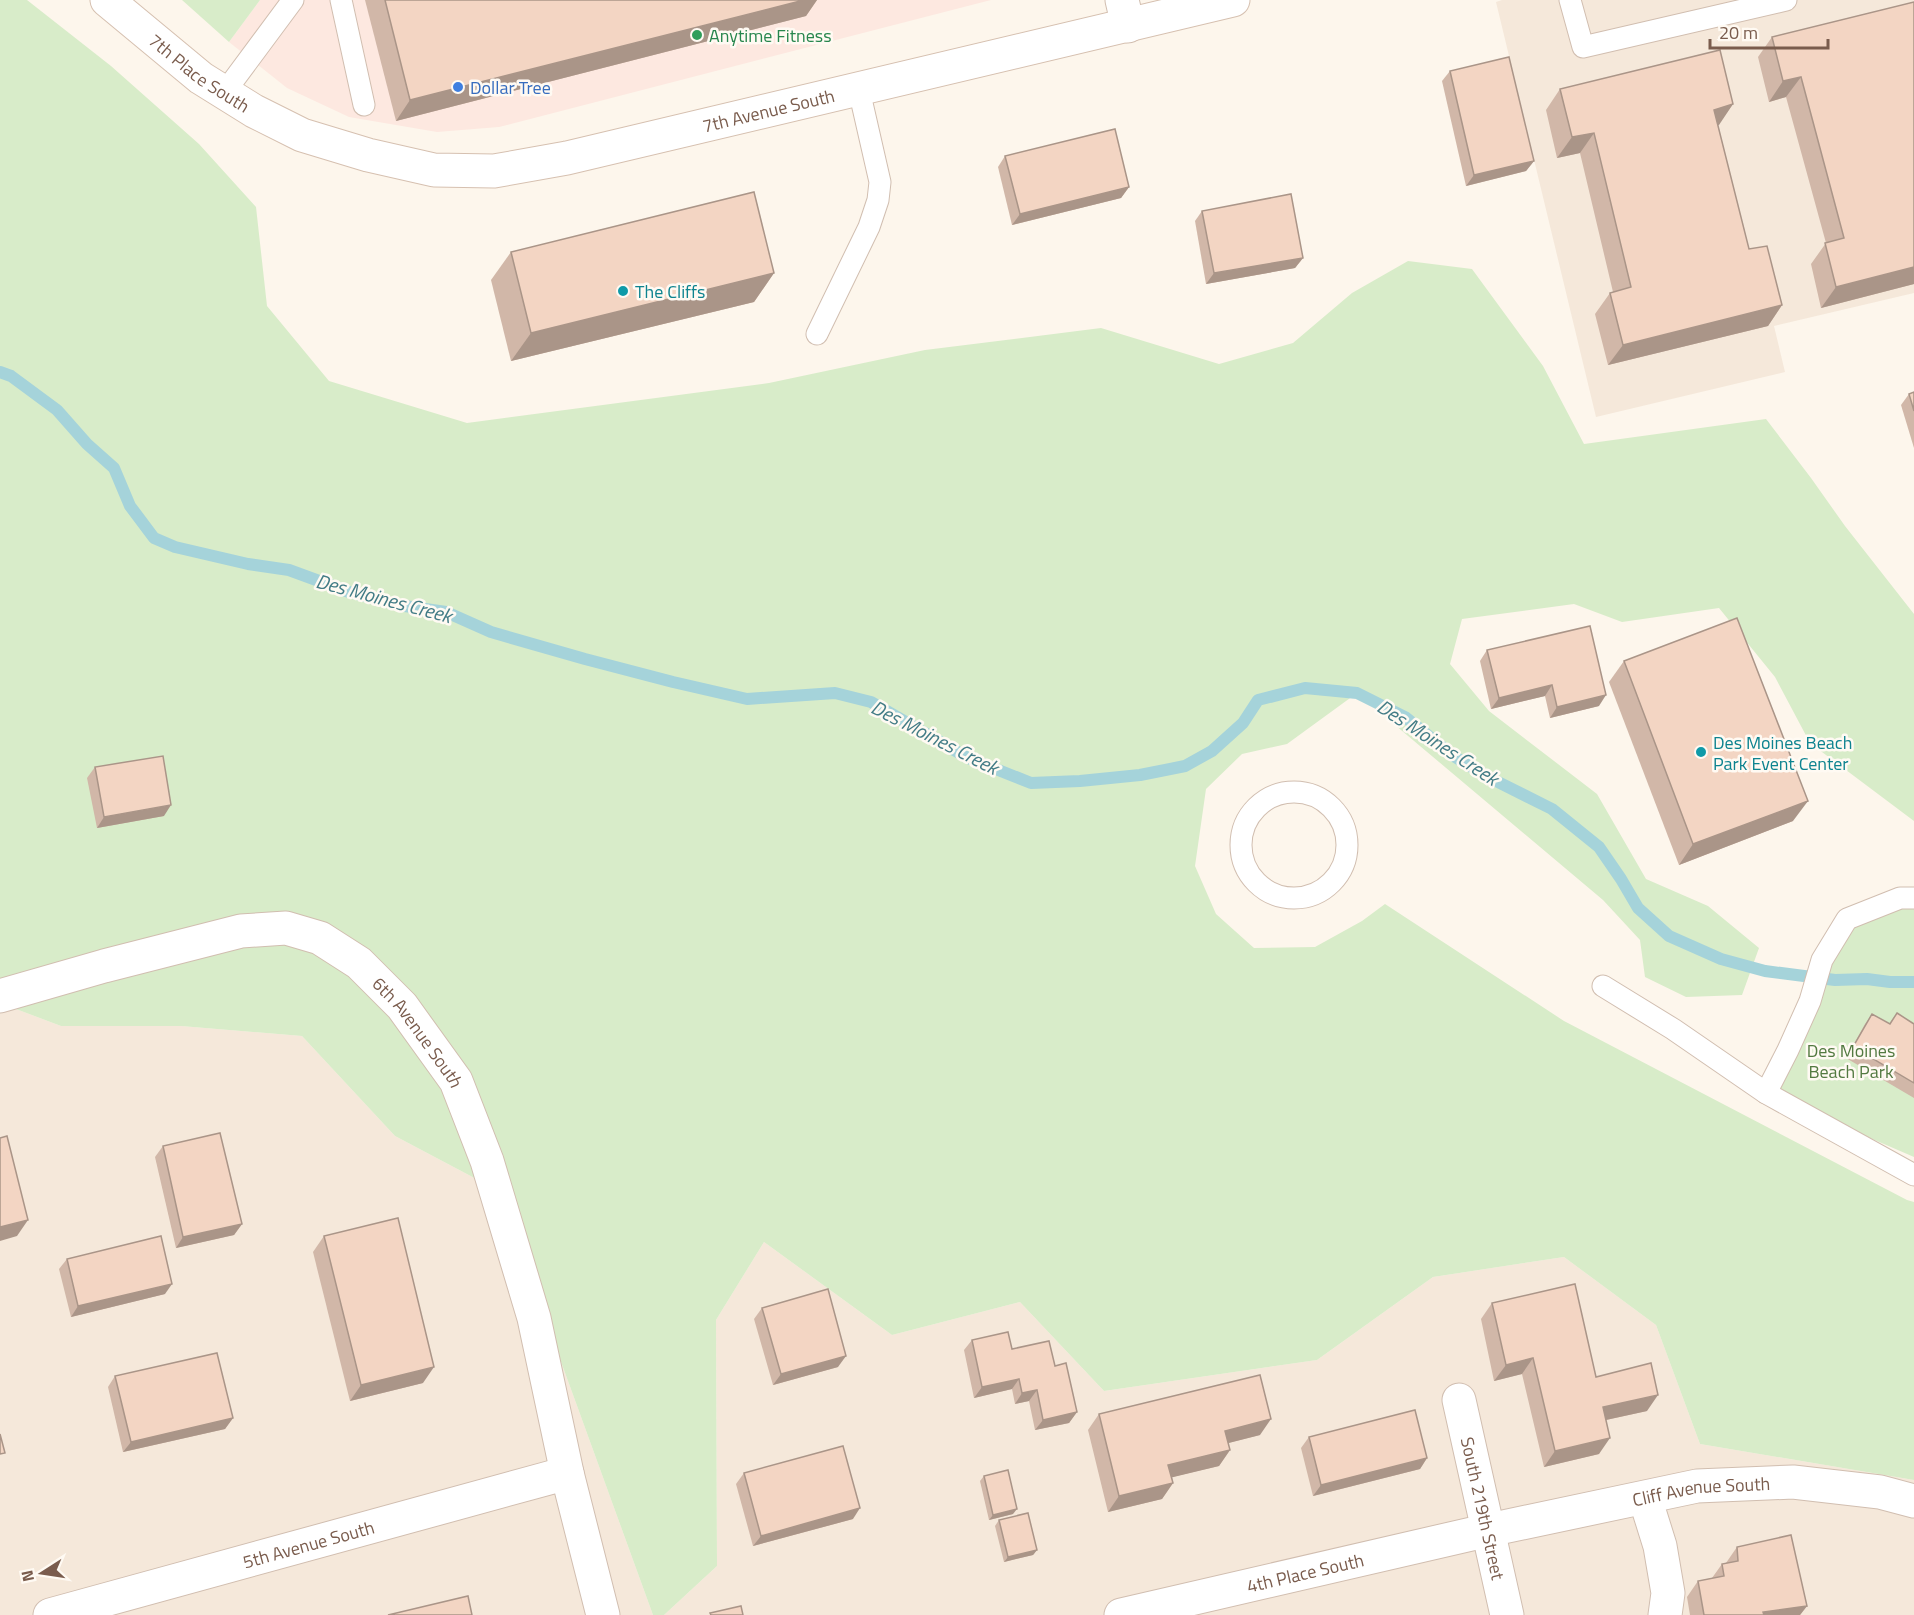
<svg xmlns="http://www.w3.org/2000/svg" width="1914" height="1615" font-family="'Titillium Web',sans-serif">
	<rect width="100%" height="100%" fill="#fdf6ec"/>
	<g fill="#f5e8da">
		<polygon points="1502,0 1914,0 1914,293 1774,326 1785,372 1596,417 1496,2"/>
		<polygon points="0,1003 61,1026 181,1026 302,1036 395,1136 499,1191 653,1615 0,1615"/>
		<polygon points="764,1242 892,1335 1020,1302 1104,1391 1317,1360 1433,1277 1564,1257 1656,1325 1700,1444 1914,1480 1914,1615 664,1615 717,1566 716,1320"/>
	</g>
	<polygon fill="#fde8e0" points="260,0 991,0 499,127 437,132 349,117 287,88 229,42"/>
	<g fill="#d8ecc9">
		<polygon points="0,0 27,0 111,66 199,144 256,207 267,306 329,381 467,423 769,383 925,350 1101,328 1219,364 1293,343 1352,293 1408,261 1472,269 1543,366 1584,444 1766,419 1811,478 1845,526 1914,614 1914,821 1810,743 1775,677 1719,608 1622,622 1574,604 1462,619 1450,664 1489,711 1597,794 1646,879 1708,906 1759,948 1742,995 1686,997 1645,977 1640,940 1603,900 1357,693 1287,744 1242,754 1206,789 1195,866 1216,914 1254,948 1315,947 1362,921 1385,904 1564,1021 1907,1200 1914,1202 1914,1480 1700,1444 1656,1325 1564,1257 1433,1277 1317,1360 1104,1391 1020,1302 892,1335 764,1242 716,1320 717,1566 664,1615 653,1615 499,1191 395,1136 302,1036 181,1026 61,1026 0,1003"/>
		<polygon points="182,0 260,0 229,42"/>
		<polygon points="1914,898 1914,1157 1766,1093 1847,919"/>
	</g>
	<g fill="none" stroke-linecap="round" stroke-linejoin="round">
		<polyline stroke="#a5d3da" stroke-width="12" points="0,372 11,376 57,410 87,444 114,468 130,506 154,538 175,547 248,564 289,570 349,592 398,605 446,612 491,632 585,659 673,682 747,699 835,693 871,702 968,758 1031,783 1080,781 1140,775 1185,766 1212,751 1243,723 1258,700 1305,688 1357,693 1405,717 1452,755 1486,776 1552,809 1599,847 1621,879 1638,908 1669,936 1721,959 1765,971 1835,980 1867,979 1890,982 1914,982"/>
		<defs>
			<g id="service">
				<polyline points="341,0 364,105"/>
				<polyline points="1570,0 1583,47 1786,0"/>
				<polyline points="224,93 293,0"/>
				<polyline points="817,334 869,227 878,200 880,182 859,90"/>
				<circle cx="1294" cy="845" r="53"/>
				<polyline points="1603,986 1673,1029 1766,1093 1914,1175"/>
				<polyline points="1766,1093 1788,1050 1810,1001 1822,960 1847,919 1900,898 1914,898"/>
			</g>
			<g id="minor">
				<polyline points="1122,0 1128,26"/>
				<path id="s1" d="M 0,996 L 104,966 L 241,931 L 286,928 L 320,938 L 359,963 L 402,1006 L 456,1081 L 487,1161 L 534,1318 L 567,1473 L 603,1615"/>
				<path id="s2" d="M 1459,1400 L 1507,1615"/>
				<polyline points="1645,1498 1660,1546 1668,1593 1665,1615"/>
				<path id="s3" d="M 50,1615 L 567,1473"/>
				<path id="s4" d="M 1121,1615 L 1489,1530 L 1697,1486 L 1793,1482 L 1880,1492 L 1914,1501"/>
			</g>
			<g id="secondary">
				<path id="s5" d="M 107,0 L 201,78 L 254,111 L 302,135 L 368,155 L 434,170 L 494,171 L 567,158 L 1233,0"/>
			</g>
		</defs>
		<use href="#service" stroke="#d1beb0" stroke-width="23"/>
		<use href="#minor" stroke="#d1beb0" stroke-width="35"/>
		<use href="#secondary" stroke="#d6c0b0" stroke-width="35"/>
		<use href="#service" stroke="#fff" stroke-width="21"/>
		<use href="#minor" stroke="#fff" stroke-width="33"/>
		<use href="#secondary" stroke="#fff" stroke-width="33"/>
	</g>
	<g fill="#d1b7a8">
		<polygon points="365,0 817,0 806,16 396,121"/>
		<polygon points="1914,2 1914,284 1821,308 1811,264 1826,243 1786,97 1769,102 1758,57 1772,37"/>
		<polygon points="1450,71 1534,161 1526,171 1466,186 1442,81"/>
		<polygon points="1560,89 1733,104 1718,125 1749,249 1782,305 1768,326 1608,365 1595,314 1610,293 1613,292 1580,153 1557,158 1546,110"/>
		<polygon points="1005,156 1129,187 1121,198 1012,225 998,167"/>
		<polygon points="1202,211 1303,258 1295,268 1206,284 1195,221"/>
		<polygon points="511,252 774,273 754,302 511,361 491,280"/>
		<polygon points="1914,392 1914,448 1901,405 1909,394"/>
		<polygon points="1487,650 1599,706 1550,718 1545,696 1491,709 1480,661"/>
		<polygon points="1624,661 1793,821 1679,865 1609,682"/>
		<polygon points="95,767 164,816 97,828 87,778"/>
		<polygon points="1897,1013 1914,1024 1914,1098 1846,1058 1865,1024 1872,1014 1889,1024"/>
		<polygon points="163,1146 242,1224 234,1235 176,1248 155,1157"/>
		<polygon points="324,1236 423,1383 350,1401 313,1252"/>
		<polygon points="67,1259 165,1294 71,1317 59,1269"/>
		<polygon points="1492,1303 1596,1377 1647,1411 1606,1420 1599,1454 1544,1467 1522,1374 1494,1381 1481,1319"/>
		<polygon points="762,1308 838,1367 773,1385 754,1319"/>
		<polygon points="972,1340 1012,1349 1055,1366 1077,1412 1069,1423 1035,1430 1029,1401 1015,1404 1012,1389 974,1398 964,1350"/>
		<polygon points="115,1376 233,1418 225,1429 123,1452 108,1387"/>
		<polygon points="1099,1414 1260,1435 1228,1443 1230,1450 1219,1466 1172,1477 1173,1483 1162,1499 1108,1512 1088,1430"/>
		<polygon points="1309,1437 1427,1458 1420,1469 1313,1496 1301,1448"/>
		<polygon points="744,1473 853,1519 753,1546 736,1484"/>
		<polygon points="984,1476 1013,1514 989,1520 980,1481"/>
		<polygon points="999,1520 1037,1550 1033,1555 1004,1562 995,1526"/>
		<polygon points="1737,1547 1807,1606 1800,1615 1690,1615 1687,1597 1698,1581 1712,1578 1722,1564 1726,1563"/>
	</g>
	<g fill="#aa9588">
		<polygon points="804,0 817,0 806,16 396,121 410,100"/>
		<polygon points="1801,77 1786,97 1769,102 1783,81"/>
		<polygon points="1733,104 1719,125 1700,130 1714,110"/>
		<polygon points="1594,133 1580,153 1557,158 1572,137"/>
		<polygon points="1534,161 1526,171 1466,186 1474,175"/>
		<polygon points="1129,187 1121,198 1012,225 1020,214"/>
		<polygon points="1303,258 1295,268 1206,284 1214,273"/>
		<polygon points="1914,267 1914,284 1821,308 1836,287"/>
		<polygon points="774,273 754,302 511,361 531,333"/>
		<polygon points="1782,305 1768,326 1608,365 1623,345"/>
		<polygon points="1552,685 1545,696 1491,709 1499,698"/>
		<polygon points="1606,695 1599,706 1550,718 1557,707"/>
		<polygon points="1808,801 1793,821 1679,865 1693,844"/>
		<polygon points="171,805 164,816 97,828 104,817"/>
		<polygon points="28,1220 17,1236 0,1241 0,1227"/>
		<polygon points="242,1224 234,1235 176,1248 183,1237"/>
		<polygon points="172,1284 165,1294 71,1317 78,1306"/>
		<polygon points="846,1356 838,1367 773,1385 781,1374"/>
		<polygon points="1533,1358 1522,1374 1494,1381 1506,1365"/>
		<polygon points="434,1367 423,1383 350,1401 361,1385"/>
		<polygon points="1019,1379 1012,1389 974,1398 982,1387"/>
		<polygon points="1037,1390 1029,1401 1015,1404 1022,1393"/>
		<polygon points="1658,1395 1647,1411 1592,1423 1603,1407"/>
		<polygon points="1077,1412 1069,1423 1035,1430 1043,1420"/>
		<polygon points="233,1418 225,1429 123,1452 131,1442"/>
		<polygon points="1271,1419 1260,1435 1213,1447 1225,1431"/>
		<polygon points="1610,1438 1599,1454 1544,1467 1555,1451"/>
		<polygon points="1230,1450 1219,1466 1157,1481 1168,1465"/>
		<polygon points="1427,1458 1420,1469 1313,1496 1321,1485"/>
		<polygon points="1173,1483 1162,1499 1108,1512 1119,1496"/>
		<polygon points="860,1508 853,1519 753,1546 761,1536"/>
		<polygon points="1017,1509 1013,1514 989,1520 993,1515"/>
		<polygon points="1037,1550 1033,1555 1004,1562 1008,1557"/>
		<polygon points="1807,1606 1800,1615 1761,1615 1763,1612"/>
	</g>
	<g fill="#f3d5c3" stroke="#aa9588" stroke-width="1.5">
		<polygon points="385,0 804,0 410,100"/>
		<polygon points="1914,2 1914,267 1836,287 1825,243 1844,238 1801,77 1783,81 1772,37"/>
		<polygon points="1720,50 1733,104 1714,110 1749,249 1767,246 1782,305 1623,345 1610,293 1631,287 1594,133 1572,137 1560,89"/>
		<polygon points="1509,57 1534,161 1474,175 1450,71"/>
		<polygon points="1115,129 1129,187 1020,214 1005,156"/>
		<polygon points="754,192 774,273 531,333 511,252"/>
		<polygon points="1291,194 1303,258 1214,273 1202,211"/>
		<polygon points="1914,392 1914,411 1909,394"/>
		<polygon points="1737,618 1808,801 1693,844 1624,661"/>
		<polygon points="1590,626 1606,695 1557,707 1552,685 1499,698 1487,650"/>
		<polygon points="163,756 171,805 104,817 95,767"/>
		<polygon points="1897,1013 1914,1024 1914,1083 1853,1047 1872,1014 1890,1024"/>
		<polygon points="220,1133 242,1224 183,1237 163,1146"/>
		<polygon points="7,1136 28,1220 0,1227 0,1138"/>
		<polygon points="398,1218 434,1367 361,1385 324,1236"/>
		<polygon points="161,1236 172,1284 78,1306 67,1259"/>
		<polygon points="1575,1284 1596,1377 1651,1363 1658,1395 1603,1407 1610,1438 1555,1451 1533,1358 1506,1365 1492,1303"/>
		<polygon points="828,1289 846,1356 781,1374 762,1308"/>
		<polygon points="1008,1332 1012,1349 1049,1341 1055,1366 1066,1363 1077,1412 1043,1420 1037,1390 1022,1393 1019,1379 982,1387 972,1340"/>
		<polygon points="217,1353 233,1418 131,1442 115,1376"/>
		<polygon points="1260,1375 1271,1419 1225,1431 1230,1450 1168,1465 1173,1483 1119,1496 1099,1414"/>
		<polygon points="1415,1410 1427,1458 1321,1485 1309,1437"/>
		<polygon points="0,1434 5,1453 0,1454"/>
		<polygon points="843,1446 860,1508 761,1536 744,1473"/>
		<polygon points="1008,1470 1017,1509 993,1515 984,1476"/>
		<polygon points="1028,1513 1037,1550 1008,1557 999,1520"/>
		<polygon points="1791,1535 1807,1606 1763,1612 1764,1615 1704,1615 1698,1581 1724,1576 1722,1564 1738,1561 1737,1547"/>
		<polygon points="468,1596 472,1615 388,1615"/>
		<polygon points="741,1606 743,1615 711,1615 710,1613"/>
	</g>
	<circle fill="#2e9e5b" stroke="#fffaf3" stroke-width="2" cx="697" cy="35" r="6"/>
	<circle fill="#3f7fe0" stroke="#fffaf3" stroke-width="2" cx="458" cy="87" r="6"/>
	<g fill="#0f9aa8" stroke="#fffaf3" stroke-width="2">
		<circle cx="623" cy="291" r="6"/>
		<circle cx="1701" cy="752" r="6"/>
	</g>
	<g text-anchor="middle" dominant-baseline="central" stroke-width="5" stroke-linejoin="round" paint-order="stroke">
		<g font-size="18" fill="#27864d" stroke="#fffaf3" text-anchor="start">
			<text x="709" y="35">Anytime Fitness</text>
		</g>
		<g font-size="18" fill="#7a5c4d" stroke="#fffaf3">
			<text stroke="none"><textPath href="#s5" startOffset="118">7th Place South</textPath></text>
			<text stroke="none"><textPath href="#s5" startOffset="716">7th Avenue South</textPath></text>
			<text stroke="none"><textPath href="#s1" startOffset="468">6th Avenue South</textPath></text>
			<text stroke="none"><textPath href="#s4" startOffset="594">Cliff Avenue South</textPath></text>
			<text stroke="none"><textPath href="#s2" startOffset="111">South 219th Street</textPath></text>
			<text stroke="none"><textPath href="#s3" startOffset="268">5th Avenue South</textPath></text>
			<text stroke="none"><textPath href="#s4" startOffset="189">4th Place South</textPath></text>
		</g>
		<g font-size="18" fill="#366cbe" stroke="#fffaf3" text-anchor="start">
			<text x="470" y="87">Dollar Tree</text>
		</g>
		<g font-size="18" fill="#0d838f" stroke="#fffaf3" text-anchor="start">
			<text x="635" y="291">The Cliffs</text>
			<text x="1713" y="742">Des Moines Beach<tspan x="1713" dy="21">Park Event Center</tspan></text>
		</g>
		<g font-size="18" fill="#537a41" stroke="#fffaf3">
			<text x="1851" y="1050">Des Moines<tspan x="1851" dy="21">Beach Park</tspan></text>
		</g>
		<g font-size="20" font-style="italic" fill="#437c86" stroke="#fffaf3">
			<text transform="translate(384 598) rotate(15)">Des Moines Creek</text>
			<text transform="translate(935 737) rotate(27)">Des Moines Creek</text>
			<text transform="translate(1438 742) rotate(33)">Des Moines Creek</text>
		</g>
	</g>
	<g transform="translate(42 1573) rotate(258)" stroke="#fffaf3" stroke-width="4.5" paint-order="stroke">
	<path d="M0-4.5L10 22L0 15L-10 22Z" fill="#7a5c4d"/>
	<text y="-9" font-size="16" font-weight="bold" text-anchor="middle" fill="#7a5c4d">N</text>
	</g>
	<path d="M1710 39v9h118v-9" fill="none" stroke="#7a5c4d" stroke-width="3"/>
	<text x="1719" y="39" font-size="18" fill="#7a5c4d" stroke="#fffaf3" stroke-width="4.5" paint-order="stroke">20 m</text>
</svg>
